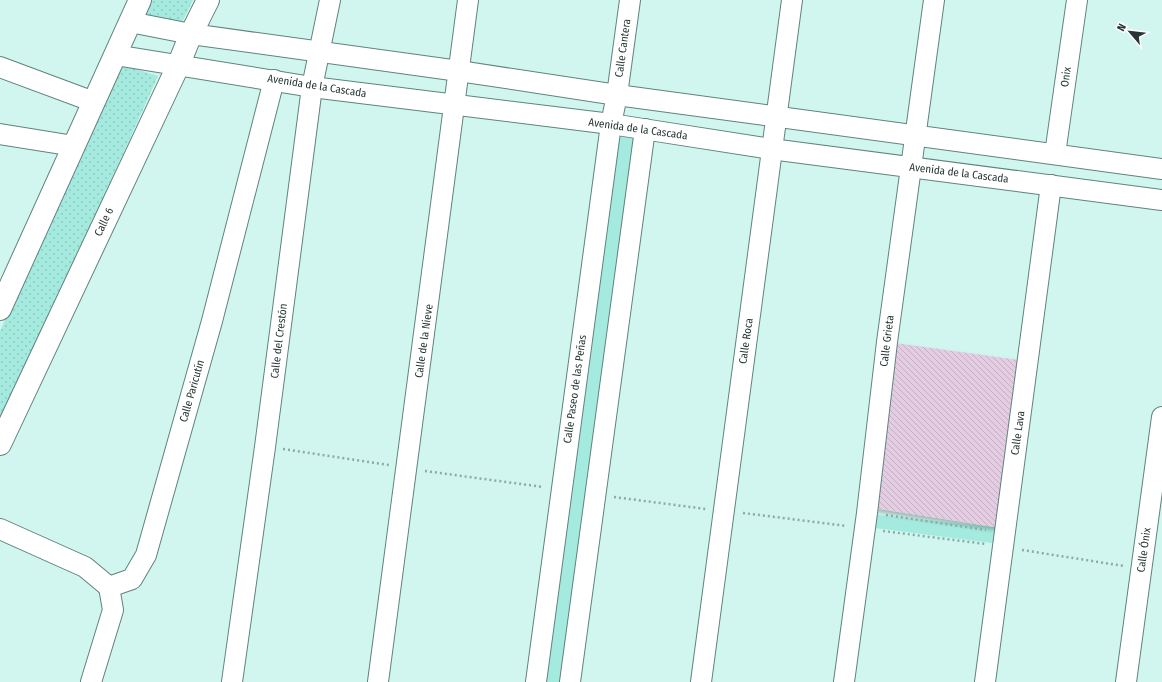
<svg xmlns="http://www.w3.org/2000/svg" width="1162" height="682" font-family="'Fira Sans Condensed',sans-serif">
	<defs>
		<pattern id="grass-dots" width="8" height="8" patternUnits="userSpaceOnUse"><rect width="8" height="8" fill="#a4eadf"/><path d="M2 2h.1M6 6h.1" fill="none" stroke="#8dc9c0" stroke-width="1.8" stroke-linecap="round"/></pattern>
		<pattern id="building-back-hatch" width="6" height="6" patternUnits="userSpaceOnUse"><rect width="6" height="6" fill="#e4cce3"/><path d="M-1 5l2 2M0 0l6 6M5-1l2 2" fill="none" stroke="#c4b0c3"/></pattern>
		<filter id="shadow"><feDropShadow dx="3.5" dy="3.5" stdDeviation="2" flood-color="#0004"/></filter>
	</defs>
	<rect width="100%" height="100%" fill="#d0f6ef"/>
	<g fill="url(#grass-dots)">
		<polygon points="152,0 193,0 182,22 145,17"/>
		<polygon points="122,65 158,76 0,427 0,331"/>
	</g>
	<g fill="#a4eadf">
		<polygon points="615,127 638,129 566,682 541,682"/>
		<polygon points="868,514 1002,528 1000,544 867,527"/>
	</g>
	<polygon fill="url(#building-back-hatch)" filter="url(#shadow)" points="895,343 1019,360 1002,528 873,508"/>
	<g fill="none" stroke-linecap="round" stroke-linejoin="round">
		<defs>
			<g id="minor">
				<polyline points="130,22 191,34 459,71 617,95 1162,169"/>
				<polyline points="115,55 312,87 611,124 771,149 1162,200"/>
				<polyline points="0,67 94,102"/>
				<polyline points="0,134 74,146"/>
				<polyline points="1055,154 1077,0"/>
				<polyline points="0,529 85,567 109,587"/>
				<polyline points="109,587 132,579 146,555 212,321 274,80"/>
				<polyline points="91,682 113,610 109,587"/>
				<polyline points="232,682 265,447 312,87 330,0"/>
				<polyline points="378,682 468,0"/>
				<polyline points="536,682 611,124 617,95 630,0"/>
				<polyline points="570,682 645,129"/>
				<polyline points="701,682 792,0"/>
				<polyline points="844,682 867,513 887,342 934,0"/>
				<polyline points="985,682 1051,185"/>
				<polyline points="1126,682 1162,417"/>
			</g>
			<g id="major">
				<polyline points="0,309 140,0"/>
				<polyline points="0,444 178,66 191,34 208,0"/>
			</g>
		</defs>
		<use href="#minor" stroke="#60837d" stroke-width="22"/>
		<use href="#major" stroke="#60837d" stroke-width="24"/>
		<g stroke="#8daaa5" stroke-width="2.5" stroke-dasharray="2 3" stroke-linecap="butt">
			<polyline points="283,449 389,465"/>
			<polyline points="425,471 543,487"/>
			<polyline points="614,497 706,509"/>
			<polyline points="743,513 847,526"/>
			<polyline points="886,515 986,530"/>
			<polyline points="883,531 986,544"/>
			<polyline points="1022,550 1124,566"/>
		</g>
		<use href="#minor" stroke="#fff" stroke-width="20"/>
		<use href="#major" stroke="#fff" stroke-width="22"/>
	</g>
	<g text-anchor="middle" dominant-baseline="central" stroke-width="3" stroke-linejoin="round" paint-order="stroke">
		<g font-size="11" fill="#273634" stroke="#fff">
			<text transform="translate(623 48) rotate(-82)">Calle Cantera</text>
			<text transform="translate(1066 77) rotate(-82)">Onix</text>
			<text transform="translate(317 86) rotate(9)">Avenida de la Cascada</text>
			<text transform="translate(638 129) rotate(8)">Avenida de la Cascada</text>
			<text transform="translate(959 173) rotate(7)">Avenida de la Cascada</text>
			<text transform="translate(104 222) rotate(-65)">Calle 6</text>
			<text transform="translate(279 341) rotate(-83)">Calle del Crestón</text>
			<text transform="translate(424 341) rotate(-82)">Calle de la Nieve</text>
			<text transform="translate(746 341) rotate(-82)">Calle Roca</text>
			<text transform="translate(887 341) rotate(-83)">Calle Grieta</text>
			<text transform="translate(575 389) rotate(-82)">Calle Paseo de las Peñas</text>
			<text transform="translate(192 391) rotate(-74)">Calle Paricutín</text>
			<text transform="translate(1018 433) rotate(-82)">Calle Lava</text>
			<text transform="translate(1144 550) rotate(-82)">Calle Ónix</text>
		</g>
	</g>
	<g transform="translate(1130 32) rotate(298)" stroke="#ffffff" stroke-width="3" paint-order="stroke">
	<path d="M0-3L7 15L0 10L-7 15Z" fill="#273634"/>
	<text y="-6" font-size="11" font-weight="bold" text-anchor="middle" fill="#273634">N</text>
	</g>
</svg>
